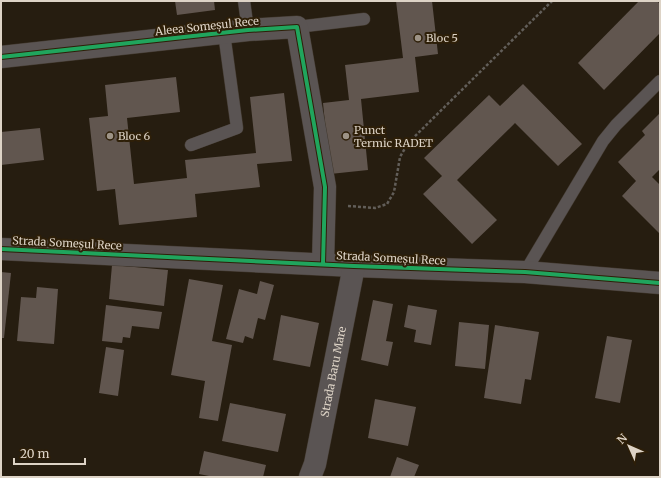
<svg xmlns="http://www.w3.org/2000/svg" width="661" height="478" font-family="Merriweather,serif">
	<rect width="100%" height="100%" fill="#261d10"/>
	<g fill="#61564f">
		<polygon points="175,1 214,1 215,10 177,15"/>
		<polygon points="396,1 432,1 438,54 415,57 419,92 361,99 368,170 330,174 323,103 349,100 345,65 403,58"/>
		<polygon points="639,1 657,1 660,4 660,33 604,90 578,63"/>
		<polygon points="176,77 180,112 127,118 134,184 187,178 185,160 256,153 250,97 284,93 292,161 257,164 260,187 195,194 197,217 119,225 115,189 97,191 89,118 108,116 105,85"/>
		<polygon points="523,84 582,144 558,166 515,123 457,180 497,220 472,244 423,194 442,176 424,158 489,95 500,106"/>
		<polygon points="660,113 660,169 652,177 660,185 660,234 622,196 636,181 618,162 645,135 642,131"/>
		<polygon points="40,128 44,160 1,165 1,132"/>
		<polygon points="112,265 168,270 164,306 109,299"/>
		<polygon points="1,272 11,273 4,338 1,338"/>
		<polygon points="189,279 223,285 212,341 232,345 218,421 199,418 205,381 171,375"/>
		<polygon points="260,281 274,285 265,320 258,318 253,339 245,336 243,343 226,339 239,289 257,294"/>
		<polygon points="37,287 58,289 54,344 17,341 21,297 36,298"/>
		<polygon points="373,300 393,304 386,341 393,342 388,366 361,360"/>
		<polygon points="106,305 162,312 159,329 132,326 130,338 123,337 122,343 102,341"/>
		<polygon points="408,305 437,310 431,345 414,342 416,330 404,327"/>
		<polygon points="281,315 319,323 310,367 273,360"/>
		<polygon points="459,322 489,325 485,369 455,366"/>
		<polygon points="495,325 539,332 531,380 525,379 521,404 484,398"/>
		<polygon points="607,336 632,340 620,403 595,398"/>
		<polygon points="106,347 124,350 118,396 99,393"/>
		<polygon points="375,399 416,407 408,446 368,438"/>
		<polygon points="230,403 286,414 278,452 222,441"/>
		<polygon points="204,451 266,465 263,477 214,477 199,474"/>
		<polygon points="397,457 419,465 414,477 390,477"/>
	</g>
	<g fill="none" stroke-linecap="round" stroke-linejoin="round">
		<defs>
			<g id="service">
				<polyline points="244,1 248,30"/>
				<polyline points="297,27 364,19"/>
				<polyline points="191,145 237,128 224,33"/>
				<polyline points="525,272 603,141 616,125 660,81"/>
			</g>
			<g id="minor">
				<polyline points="1,57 248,30 297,27 325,187 323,264"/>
				<polyline points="1,249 354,266 525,272 660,283"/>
				<path id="s1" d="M 310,477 L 315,464 L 354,266"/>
			</g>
		</defs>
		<use href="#service" stroke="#42392f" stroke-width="13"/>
		<use href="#minor" stroke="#42392f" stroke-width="23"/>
		<polyline stroke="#625e59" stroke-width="2.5" stroke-dasharray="3 2" stroke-linecap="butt" points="348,206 375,208 387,204 394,192 400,157 408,143 552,1"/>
		<use href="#service" stroke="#5a5453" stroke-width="12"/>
		<use href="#minor" stroke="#5a5453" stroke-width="22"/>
		<defs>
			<g id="cycleway">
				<polyline points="1,57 248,30 297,27 325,187 323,264"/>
				<polyline points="1,249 354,266 525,272 660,283"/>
			</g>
		</defs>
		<use href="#cycleway" stroke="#2e1f08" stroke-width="6"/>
		<use href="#cycleway" stroke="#20a55d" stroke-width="4"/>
	</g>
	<g fill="#9d9386" stroke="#2e1f08" stroke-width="1.5">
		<circle cx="418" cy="38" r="4"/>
		<circle cx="110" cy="136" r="4"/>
		<circle cx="346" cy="136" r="4"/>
	</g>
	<g text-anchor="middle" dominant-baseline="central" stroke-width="4" stroke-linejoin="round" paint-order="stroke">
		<g font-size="11" fill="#ddd3c6" stroke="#2e1f08">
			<text transform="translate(207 26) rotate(-6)">Aleea Someșul Rece</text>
			<text transform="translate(67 243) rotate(3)">Strada Someșul Rece</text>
			<text transform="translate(391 258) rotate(3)">Strada Someșul Rece</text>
			<text stroke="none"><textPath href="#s1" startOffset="108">Strada Baru Mare</textPath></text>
		</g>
		<g font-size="11" fill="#ddd3c6" stroke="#2e1f08" text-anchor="start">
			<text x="426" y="38">Bloc 5</text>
			<text x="354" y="130">Punct<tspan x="354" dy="13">Termic RADET</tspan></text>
			<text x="118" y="136">Bloc 6</text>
		</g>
	</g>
	<rect width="661" height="478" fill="none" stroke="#ddd3c6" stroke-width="4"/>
	<g transform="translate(629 446) rotate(315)" stroke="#2e1f08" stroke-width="3" paint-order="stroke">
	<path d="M0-3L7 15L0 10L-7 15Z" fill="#ddd3c6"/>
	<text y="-6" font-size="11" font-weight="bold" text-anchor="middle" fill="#ddd3c6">N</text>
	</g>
	<path d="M14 458v6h71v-6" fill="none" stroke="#ddd3c6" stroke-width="2"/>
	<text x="20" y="458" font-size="12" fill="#ddd3c6" stroke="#2e1f08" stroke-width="3" paint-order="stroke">20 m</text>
</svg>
